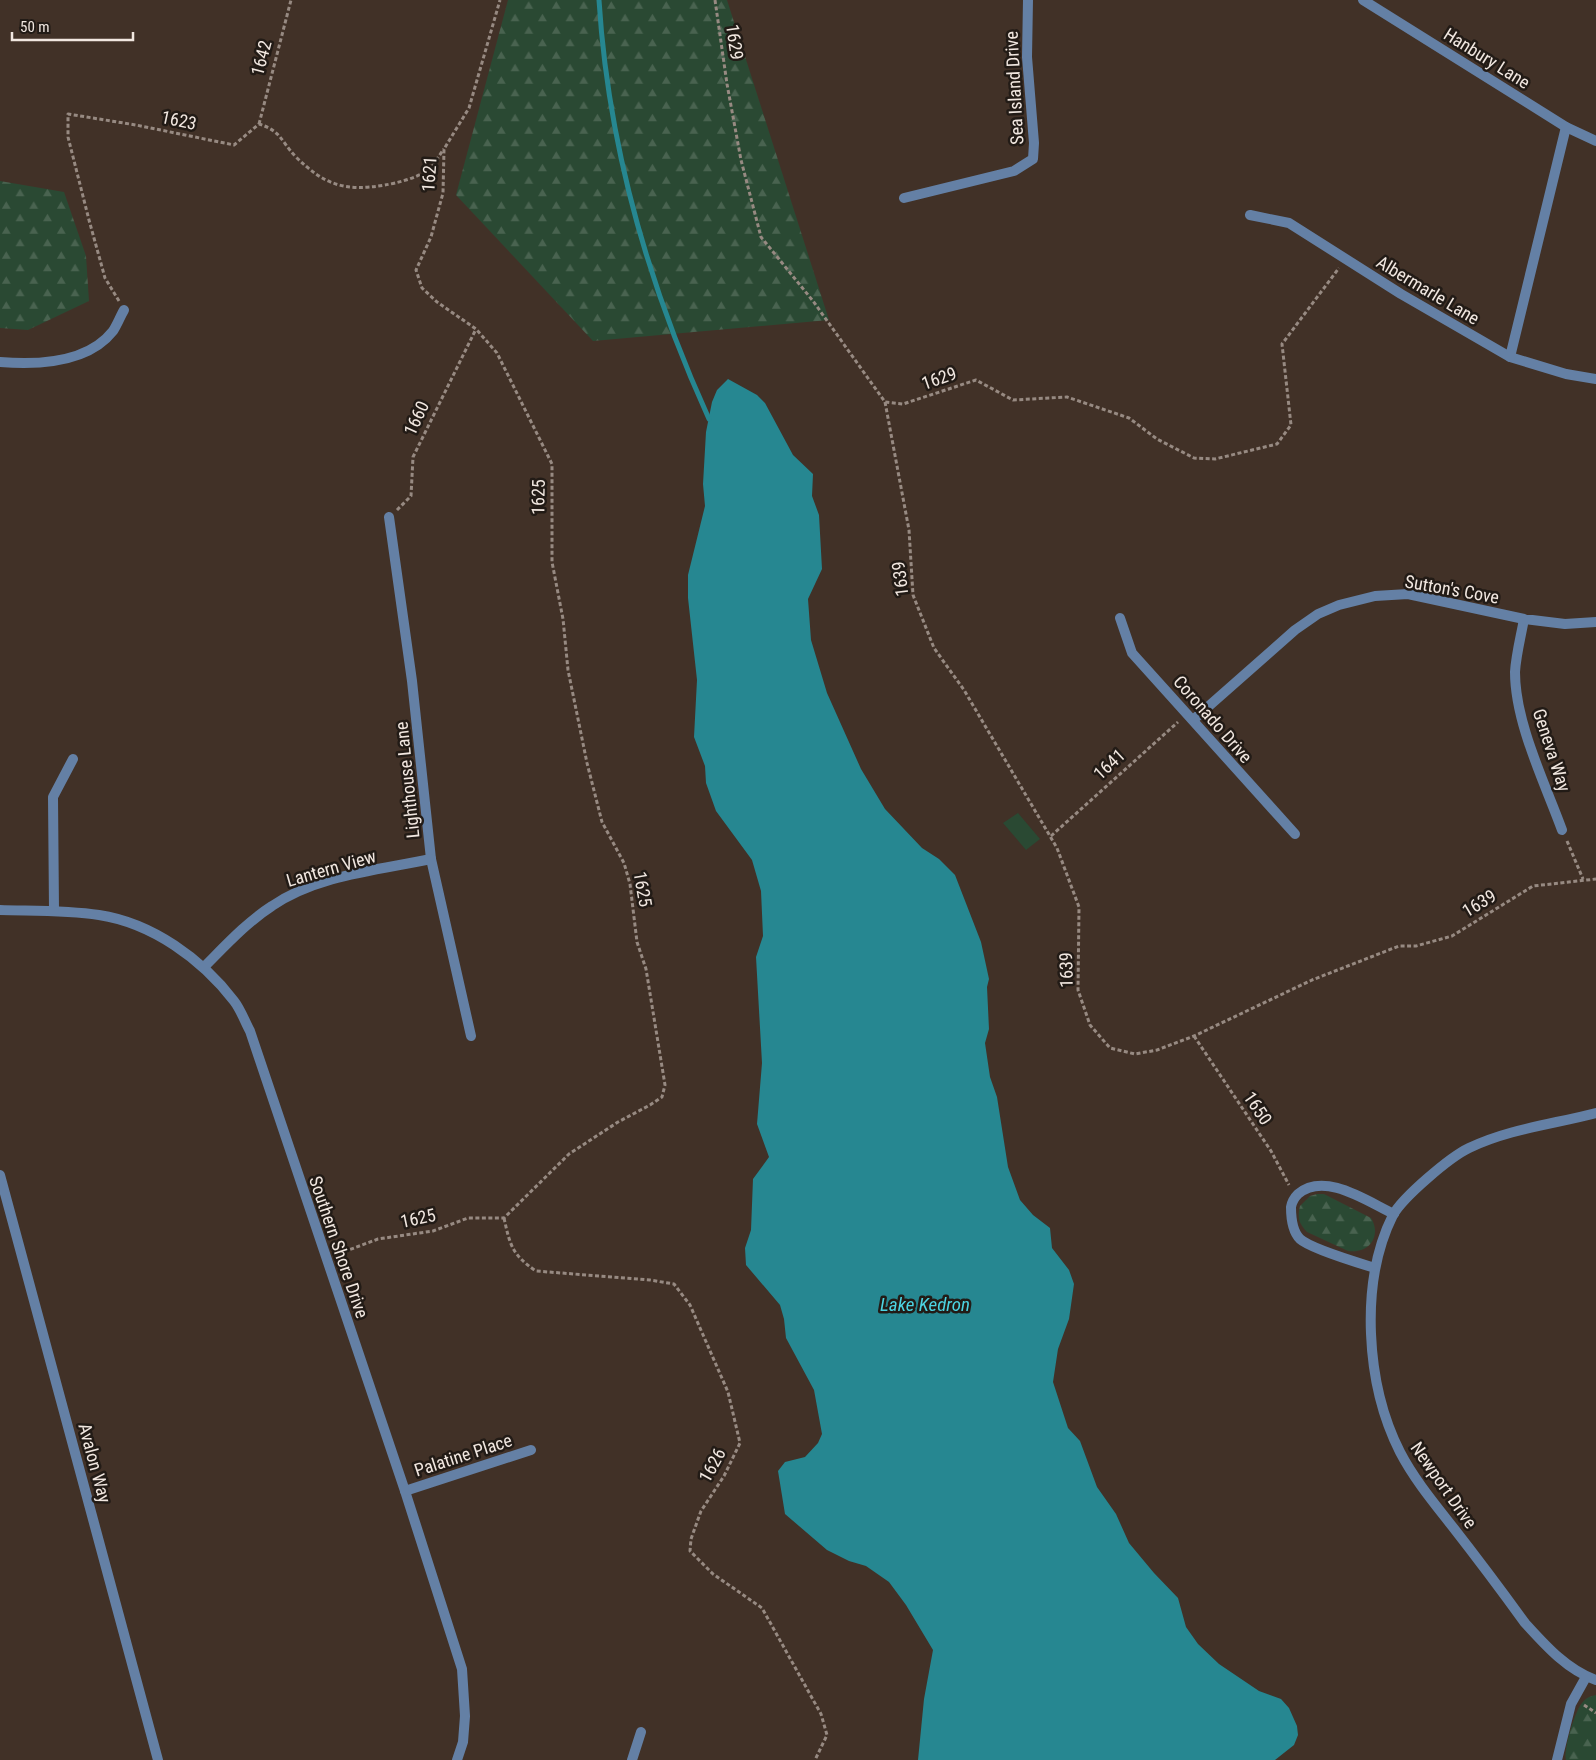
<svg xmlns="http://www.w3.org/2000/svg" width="1596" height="1760" font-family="'Roboto Condensed',sans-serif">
	<defs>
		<pattern id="forest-firs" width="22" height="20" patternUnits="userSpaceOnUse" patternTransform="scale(1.25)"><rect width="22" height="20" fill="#2a4933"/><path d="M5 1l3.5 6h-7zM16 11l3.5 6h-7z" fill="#496350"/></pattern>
	</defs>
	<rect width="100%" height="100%" fill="#413127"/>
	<g fill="url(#forest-firs)">
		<polygon points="508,0 727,0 829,320 593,341 456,195"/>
		<polygon points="0,181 64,192 86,256 89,301 28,330 0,328"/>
		<path d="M 1317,1194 L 1324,1194 L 1371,1218 C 1382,1236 1369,1254 1348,1251 L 1307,1232 C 1299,1224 1297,1217 1300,1206 L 1310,1196 Z"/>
		<path d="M 1596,1695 L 1596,1760 L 1566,1760 C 1563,1750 1575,1711 1582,1703 C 1586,1698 1590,1696 1596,1695 Z"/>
	</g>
	<polygon fill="#2a4933" points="1018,813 1040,839 1026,850 1003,823"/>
	<polygon fill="#268791" points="728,379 757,395 765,403 793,455 813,474 812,496 819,515 822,569 808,599 811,640 827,693 861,769 885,809 922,848 939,859 955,875 981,942 989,979 987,987 989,1029 985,1043 990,1077 997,1097 1008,1167 1020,1200 1033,1215 1050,1228 1052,1248 1069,1270 1074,1284 1069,1319 1058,1349 1053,1382 1068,1428 1080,1441 1097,1487 1116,1514 1129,1543 1154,1573 1178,1598 1186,1627 1198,1644 1219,1664 1259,1691 1281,1699 1289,1708 1297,1726 1298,1735 1294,1745 1275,1760 918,1760 924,1699 933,1650 906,1605 889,1582 866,1566 849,1561 827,1550 785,1514 778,1471 785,1462 805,1457 818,1443 822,1434 814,1390 786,1338 784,1319 780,1305 746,1265 745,1248 751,1230 753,1179 769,1157 757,1124 762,1063 756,957 763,936 761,891 752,860 716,811 706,783 705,766 694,737 697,680 688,598 688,575 705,506 703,484 706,432 712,402 717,390"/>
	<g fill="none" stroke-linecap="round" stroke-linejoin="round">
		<path stroke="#268791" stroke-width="5" d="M 599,0 C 608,145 649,287 709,419"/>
		<g stroke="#978a82" stroke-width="3" stroke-dasharray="4 2.5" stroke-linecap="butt">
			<polyline points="715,0 727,84 741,160 761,237 813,301 885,402 903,404 976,380 1013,400 1067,397 1129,418 1157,439 1194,458 1215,459 1277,444 1291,425 1282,344 1339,268"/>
			<polyline points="259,124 291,0"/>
			<path d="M 119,301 L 105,278 L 89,220 L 68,137 L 68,114 L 136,125 L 234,145 L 259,124 C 281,131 281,141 295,156 C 324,185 345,192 385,185 C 397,183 417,178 428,170 C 434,166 439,155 444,149"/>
			<polyline points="885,402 909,530 913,595 934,648 964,690 1057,848 1079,907 1078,990 1090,1025 1110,1048 1135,1054 1157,1050 1194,1036 1312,980 1399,946 1416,946 1452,936 1533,886 1596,879"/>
			<polyline points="397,510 411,496 413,457 476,329"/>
			<polyline points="1051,836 1178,722"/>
			<polyline points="1567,841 1583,879"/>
			<polyline points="1194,1036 1271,1151 1289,1185"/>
			<path d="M 504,1218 C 510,1245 512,1255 536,1271 L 650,1280 L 674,1284 L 690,1305 L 728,1392 L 740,1443 L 724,1476 L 701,1511 L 691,1539 L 690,1551 L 713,1574 L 762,1608 L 821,1714 L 827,1735 L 815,1760"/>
			<polyline points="338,1254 378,1239 433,1231 468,1218 504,1218 569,1154 618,1122 650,1105 662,1097 665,1085 646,969 637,942 630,884 624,863 602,822 587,763 568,670 563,619 552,562 552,464 497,353 476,329 437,302 422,288 416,270 431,237 443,193 444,149 469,108 500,0"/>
			<polyline points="1584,1705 1596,1713"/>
		</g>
		<g stroke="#6480a5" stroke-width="10">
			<polyline points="1363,0 1566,127 1596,141"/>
			<polyline points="904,198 1014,171 1033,159 1034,143 1027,57 1028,0"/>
			<polyline points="1250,215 1289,223 1401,294 1510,357 1566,374 1596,379"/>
			<polyline points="1510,357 1566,127"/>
			<path d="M 0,362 C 37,365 88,363 113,331 C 117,325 120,317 124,310"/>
			<polyline points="389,517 412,681 431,859 471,1036"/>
			<polyline points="1120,618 1132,653 1295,834"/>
			<path d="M 1524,619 C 1521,636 1516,655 1515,672 C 1515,723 1545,783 1562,830"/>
			<polyline points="1193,720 1295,630 1318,614 1339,605 1375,596 1408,594 1524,619 1565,624 1596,622"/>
			<path d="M 0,910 C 33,911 66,910 99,915 C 152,923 202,959 234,1001 C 241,1010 245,1022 250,1031 L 405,1491 L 462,1669 L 465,1716 L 463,1742 L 457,1760"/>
			<polyline points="54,910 53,797 73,759"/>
			<path d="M 204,967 C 225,946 247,922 272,906 C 317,875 379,870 431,859"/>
			<path d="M 1596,1113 C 1554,1124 1508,1129 1469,1148 C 1450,1157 1403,1197 1393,1215 C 1359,1283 1366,1385 1400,1452 C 1414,1479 1434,1503 1452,1526 C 1477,1558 1501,1590 1525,1623 C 1545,1645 1567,1670 1596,1680"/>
			<polyline points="0,1175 158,1760"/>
			<path d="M 1375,1268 C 1359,1263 1311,1249 1300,1239 C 1292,1231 1291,1217 1291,1207 C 1292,1201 1294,1198 1298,1194 C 1325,1171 1368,1202 1394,1214"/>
			<polyline points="405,1491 531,1450"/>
			<polyline points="632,1760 641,1732"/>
			<polyline points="1557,1760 1571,1704 1586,1677"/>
		</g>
	</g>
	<g text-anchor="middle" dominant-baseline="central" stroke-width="5" stroke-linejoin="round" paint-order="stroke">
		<g font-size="18" fill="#f1e7e0" stroke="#221b16">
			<text transform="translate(735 42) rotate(82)">1629</text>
			<text transform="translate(261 58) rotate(-75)">1642</text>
			<text transform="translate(1487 58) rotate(32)">Hanbury Lane</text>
			<text transform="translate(1014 88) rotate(-93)">Sea Island Drive</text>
			<text transform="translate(179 120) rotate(12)">1623</text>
			<text transform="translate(429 174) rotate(-86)">1621</text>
			<text transform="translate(1428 290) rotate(31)">Albermarle Lane</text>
			<text transform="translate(939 378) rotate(-19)">1629</text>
			<text transform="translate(416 418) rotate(-65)">1660</text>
			<text transform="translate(538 497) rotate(-89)">1625</text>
			<text transform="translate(900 579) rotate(-97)">1639</text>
			<text transform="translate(1452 589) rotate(10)">Sutton's Cove</text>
			<text transform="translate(1213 719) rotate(49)">Coronado Drive</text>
			<text transform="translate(1552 750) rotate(72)">Geneva Way</text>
			<text transform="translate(1109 764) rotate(-43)">1641</text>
			<text transform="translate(407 780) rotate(-96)">Lighthouse Lane</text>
			<text transform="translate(331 868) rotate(-16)">Lantern View</text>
			<text transform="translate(643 889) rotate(80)">1625</text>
			<text transform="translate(1479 903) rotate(-31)">1639</text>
			<text transform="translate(1066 970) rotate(-91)">1639</text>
			<text transform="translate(1258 1108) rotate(56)">1650</text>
			<text transform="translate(418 1218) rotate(-12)">1625</text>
			<text transform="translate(339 1247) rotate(71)">Southern Shore Drive</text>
			<text transform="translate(463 1455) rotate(-18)">Palatine Place</text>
			<text transform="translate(95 1463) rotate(75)">Avalon Way</text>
			<text transform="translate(712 1465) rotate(-61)">1626</text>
			<text transform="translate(1444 1485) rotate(55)">Newport Drive</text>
		</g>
		<g font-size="19" font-style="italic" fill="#4cd4e3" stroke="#221b16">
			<text x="925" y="1304">Lake Kedron</text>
		</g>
	</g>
	<path d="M12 32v8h121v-8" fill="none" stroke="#f1e7e0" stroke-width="2.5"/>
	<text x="20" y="32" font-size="15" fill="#f1e7e0" stroke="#221b16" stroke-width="4" paint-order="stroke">50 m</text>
</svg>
